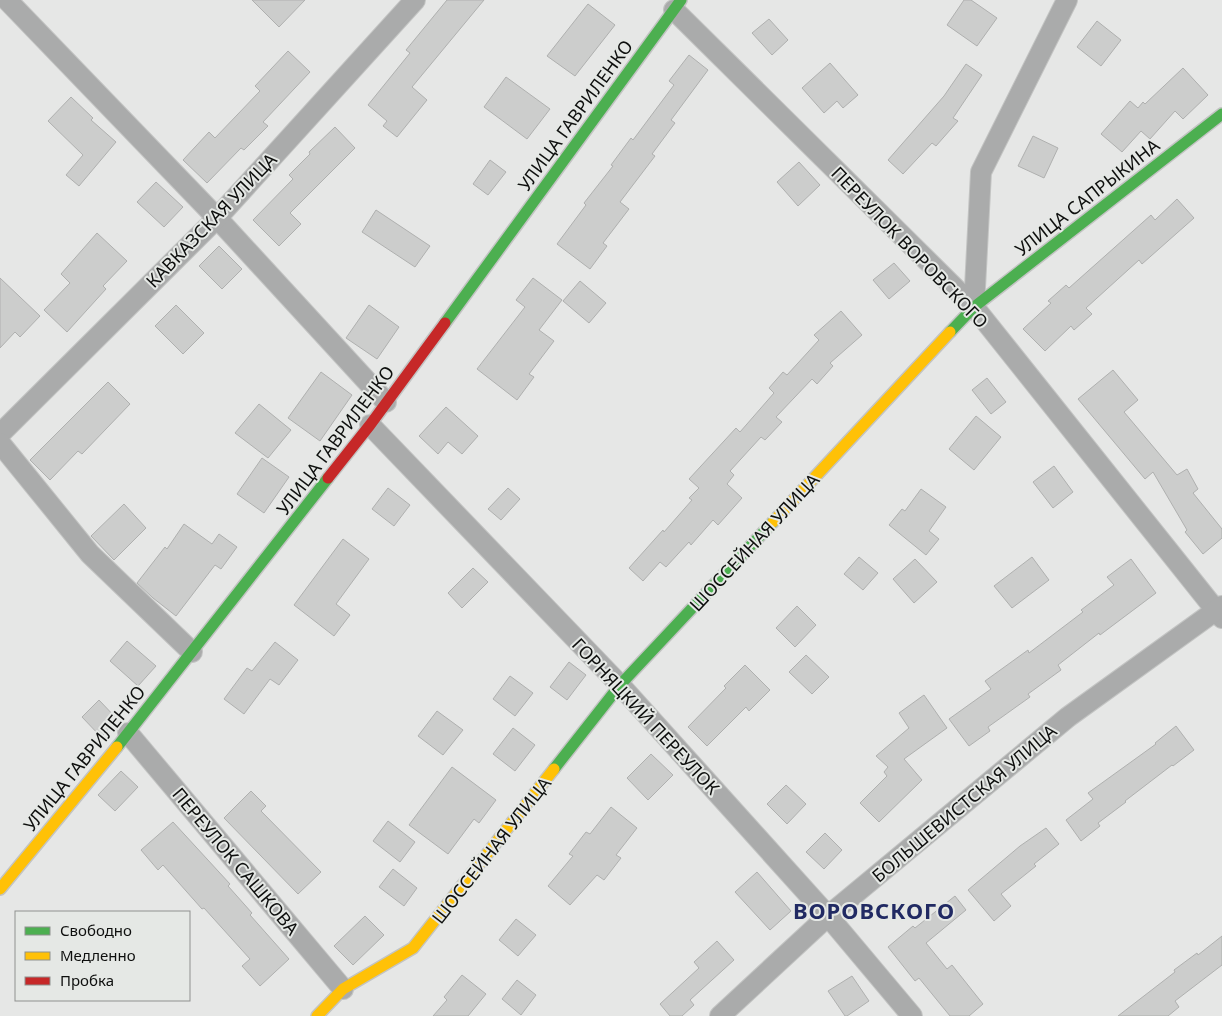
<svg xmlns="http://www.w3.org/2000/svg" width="1222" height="1016" font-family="'Noto Sans',sans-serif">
	<rect width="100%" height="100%" fill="#e6e7e6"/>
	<g fill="#cccdcc" stroke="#afb0af">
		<polygon points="252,0 305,0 279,27"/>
		<polygon points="447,0 484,0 412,87 427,100 397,137 383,126 387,121 368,105 410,53 406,50"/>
		<polygon points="964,0 971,0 997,18 977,46 947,25"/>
		<polygon points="588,4 615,25 575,76 547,56"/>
		<polygon points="769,19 788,40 772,55 752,33"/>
		<polygon points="1097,21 1121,40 1101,66 1077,47"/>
		<polygon points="288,51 310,72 263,122 268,126 244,150 241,148 207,183 183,160 209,132 215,138 260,91 255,86"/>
		<polygon points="689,55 708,70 671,120 675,123 652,154 655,156 620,202 629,209 603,243 607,246 590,269 557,244 586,205 584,203 613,166 611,165 631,138 633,140 674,85 669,81"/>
		<polygon points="830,63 858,95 843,108 837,101 824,113 802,88"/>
		<polygon points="966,64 982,75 953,118 958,121 936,146 932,143 903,174 888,160 944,96"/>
		<polygon points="1183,68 1208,95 1183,119 1175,111 1150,139 1141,131 1122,152 1101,134 1130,101 1138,108 1143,102 1145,104"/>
		<polygon points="506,77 550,109 527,139 484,107"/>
		<polygon points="71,97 93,118 91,120 116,142 79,186 66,175 83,155 48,121"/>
		<polygon points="335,127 355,148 290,213 301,224 279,246 253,220 293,179 289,175 310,154 309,152"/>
		<polygon points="1033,136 1058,148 1044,178 1018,166"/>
		<polygon points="490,160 506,172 488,195 473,184"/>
		<polygon points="799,162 820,185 798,206 777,182"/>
		<polygon points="156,182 183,207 164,227 137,202"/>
		<polygon points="1177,199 1194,218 1142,264 1139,260 1086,308 1092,314 1074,330 1071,326 1045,351 1023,329 1051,303 1048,301 1066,285 1069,288 1151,215 1155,220"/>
		<polygon points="376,210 430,246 415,267 362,232"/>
		<polygon points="97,233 127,261 103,286 106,289 67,332 44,310 70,283 61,274"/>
		<polygon points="219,246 242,269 222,289 199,266"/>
		<polygon points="894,263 910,281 889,299 873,280"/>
		<polygon points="0,278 40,316 20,337 15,332 0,348"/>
		<polygon points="533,278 562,300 539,330 554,341 529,374 534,377 517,400 477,369 525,307 516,300"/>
		<polygon points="580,281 606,303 589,323 563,301"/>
		<polygon points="176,305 204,333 183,354 155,326"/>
		<polygon points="369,305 399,327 377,359 346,338"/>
		<polygon points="841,311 862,335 830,363 833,366 817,384 812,379 776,417 782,422 765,440 761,437 730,471 734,475 727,484 742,498 718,525 713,520 691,545 689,542 666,567 660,562 643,581 629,568 663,530 664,532 692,500 689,498 699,488 689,479 736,428 740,432 774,393 769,388 783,372 787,375 819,340 814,335"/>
		<polygon points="1113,370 1138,400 1124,412 1177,475 1187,469 1198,489 1193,493 1222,529 1222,538 1203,554 1185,532 1187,530 1153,472 1145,479 1078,399"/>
		<polygon points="321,372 352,395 320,441 288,418"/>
		<polygon points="987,378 1006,402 991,414 972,390"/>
		<polygon points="108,382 130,404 82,454 78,451 50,480 30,460"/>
		<polygon points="259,404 291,430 268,458 235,433"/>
		<polygon points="446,407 478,436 462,454 448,442 438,454 419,436"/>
		<polygon points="976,416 1001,437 974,470 949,449"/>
		<polygon points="262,458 289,477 264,513 237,494"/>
		<polygon points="1054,466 1073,492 1053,508 1033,482"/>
		<polygon points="388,488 410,505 394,526 372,509"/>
		<polygon points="508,488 520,499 501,520 488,509"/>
		<polygon points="921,489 946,507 929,531 939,539 926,555 889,525 902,509 905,511"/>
		<polygon points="124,504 146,528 114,560 91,536"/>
		<polygon points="184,524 212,544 219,534 237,547 221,569 215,565 176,616 153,598 137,583 165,547 167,549"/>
		<polygon points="343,539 369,559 336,604 350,615 334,636 294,605"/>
		<polygon points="859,557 878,573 863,590 844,574"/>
		<polygon points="1032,557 1049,580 1012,608 994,586"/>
		<polygon points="915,559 937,582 914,603 893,579"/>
		<polygon points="1131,559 1156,593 1100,635 1099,633 1058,665 1061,670 1028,694 1030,697 988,727 990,731 969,746 949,719 991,689 985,681 1028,650 1029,653 1083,612 1081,610 1114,585 1107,577"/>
		<polygon points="473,568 488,582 462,608 448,593"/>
		<polygon points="797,606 816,625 795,647 776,628"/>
		<polygon points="127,641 156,666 138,686 110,661"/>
		<polygon points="275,642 298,660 279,685 270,679 244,714 224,699 247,668 252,671"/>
		<polygon points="806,655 829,677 812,694 789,672"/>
		<polygon points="569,662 586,675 567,700 550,687"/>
		<polygon points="745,665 770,690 749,711 746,707 707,746 688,727 726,688 724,686"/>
		<polygon points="510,676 533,693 515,716 493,699"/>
		<polygon points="924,695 947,728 904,759 922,780 879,822 860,803 887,776 884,772 888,767 876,756 909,728 899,713"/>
		<polygon points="99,700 118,720 101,737 82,717"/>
		<polygon points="437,711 463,730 443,755 418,736"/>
		<polygon points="1176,726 1194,750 1173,766 1172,765 1125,801 1126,802 1098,823 1100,826 1081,841 1066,820 1093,799 1088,793 1156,744 1155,743"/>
		<polygon points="513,728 535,745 515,771 493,754"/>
		<polygon points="651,754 673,775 648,800 627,778"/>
		<polygon points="452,767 496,800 479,823 474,819 448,854 409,825"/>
		<polygon points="121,771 138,787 115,811 98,795"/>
		<polygon points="786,785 806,804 787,824 767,804"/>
		<polygon points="251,791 266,806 261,811 321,872 298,894 224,818"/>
		<polygon points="611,807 637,828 616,855 621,858 604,880 597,875 570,905 548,886 573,856 569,854 586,832 590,834"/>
		<polygon points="388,821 415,842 400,862 373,841"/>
		<polygon points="173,822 230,884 228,886 252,913 250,915 289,959 260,986 242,966 250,959 204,908 202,909 163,865 158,870 141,850"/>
		<polygon points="1046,828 1059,844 1034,864 1036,866 1001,894 1011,906 994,921 968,890 1020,846"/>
		<polygon points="825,833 842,850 824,869 806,852"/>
		<polygon points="393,869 417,888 404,906 379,887"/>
		<polygon points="757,872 791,911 770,930 735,892"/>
		<polygon points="955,896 966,910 926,943 947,969 952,965 983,1004 969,1016 950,1016 919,978 915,981 888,947 913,926 915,928"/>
		<polygon points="365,916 384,935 353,965 334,946"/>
		<polygon points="516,919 536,935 518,956 499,940"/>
		<polygon points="1222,936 1222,965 1175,1001 1179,1007 1168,1016 1118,1016 1175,972 1174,970 1197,953 1198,955"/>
		<polygon points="717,941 734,960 690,1000 694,1005 682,1016 670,1016 660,1004 699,968 694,962"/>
		<polygon points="462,975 486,994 468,1016 433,1016 447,1000 444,997"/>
		<polygon points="852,976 869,1001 847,1016 845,1016 828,991"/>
		<polygon points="517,980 536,995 521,1015 502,999"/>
	</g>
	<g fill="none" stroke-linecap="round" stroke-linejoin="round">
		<defs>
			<g id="street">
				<polyline points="7,0 217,218 386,402"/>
				<polyline points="674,10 974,307 1222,618"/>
				<polyline points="974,307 981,172 1067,0"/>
				<polyline points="370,425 620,685 828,916 912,1016"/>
				<polyline points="0,434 217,218 415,0"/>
				<polyline points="0,443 90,554 192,652"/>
				<polyline points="128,733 343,989"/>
				<polyline points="720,1016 828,916 1068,717 1222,606"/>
			</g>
			<g id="fast">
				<polyline points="445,323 681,0"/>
				<polyline points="950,332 974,307 1222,114"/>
				<polyline points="117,747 328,478"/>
				<polyline points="554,769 620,685 773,522"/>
			</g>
			<g id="slow">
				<polyline points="773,522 950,332"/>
				<polyline points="0,889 117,747"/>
				<polyline points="317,1016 343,989 413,948 554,769"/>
			</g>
			<polyline id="jam" points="328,478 370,425 445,323"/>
		</defs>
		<use href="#street" stroke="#c3c4c3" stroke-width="22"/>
		<use href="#fast" stroke="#c3c4c3" stroke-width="14"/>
		<use href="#slow" stroke="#c3c4c3" stroke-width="14"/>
		<use href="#jam" stroke="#c3c4c3" stroke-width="14"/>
		<use href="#street" stroke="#aaabab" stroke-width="20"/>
		<use href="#fast" stroke="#4caf50" stroke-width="11"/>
		<use href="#slow" stroke="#ffc107" stroke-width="11"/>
		<use href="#jam" stroke="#c62828" stroke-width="11"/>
	</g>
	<g text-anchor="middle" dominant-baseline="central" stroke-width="4" stroke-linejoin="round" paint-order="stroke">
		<g font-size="18" fill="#0e0f0e" stroke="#e5e8e5">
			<text transform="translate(575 115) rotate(-54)">УЛИЦА ГАВРИЛЕНКО</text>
			<text transform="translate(1087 197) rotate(-38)">УЛИЦА САПРЫКИНА</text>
			<text transform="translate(211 220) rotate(-46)">КАВКАЗСКАЯ УЛИЦА</text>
			<text transform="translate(910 247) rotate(46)">ПЕРЕУЛОК ВОРОВСКОГО</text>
			<text transform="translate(335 440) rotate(-53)">УЛИЦА ГАВРИЛЕНКО</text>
			<text transform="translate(754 542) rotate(-47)">ШОССЕЙНАЯ УЛИЦА</text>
			<text transform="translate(646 716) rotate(47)">ГОРНЯЦКИЙ ПЕРЕУЛОК</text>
			<text transform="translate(84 758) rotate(-51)">УЛИЦА ГАВРИЛЕНКО</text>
			<text transform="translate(964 803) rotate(-40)">БОЛЬШЕВИСТСКАЯ УЛИЦА</text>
			<text transform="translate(491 850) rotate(-52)">ШОССЕЙНАЯ УЛИЦА</text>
			<text transform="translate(236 861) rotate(50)">ПЕРЕУЛОК САШКОВА</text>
		</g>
		<g font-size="22" font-weight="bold" letter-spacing="1" fill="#212a63" stroke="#e5e8e5">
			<text x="874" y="910">ВОРОВСКОГО</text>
		</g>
	</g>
	<rect x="15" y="911" width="175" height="90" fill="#e5e8e5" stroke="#8f918f"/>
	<rect x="25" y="927" width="25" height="8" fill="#4caf50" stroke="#8f918f"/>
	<text x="60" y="936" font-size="15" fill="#0e0f0e">Свободно</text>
	<rect x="25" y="952" width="25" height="8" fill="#ffc107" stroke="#8f918f"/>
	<text x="60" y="961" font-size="15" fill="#0e0f0e">Медленно</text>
	<rect x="25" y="977" width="25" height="8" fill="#c62828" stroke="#8f918f"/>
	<text x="60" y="986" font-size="15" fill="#0e0f0e">Пробка</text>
</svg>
